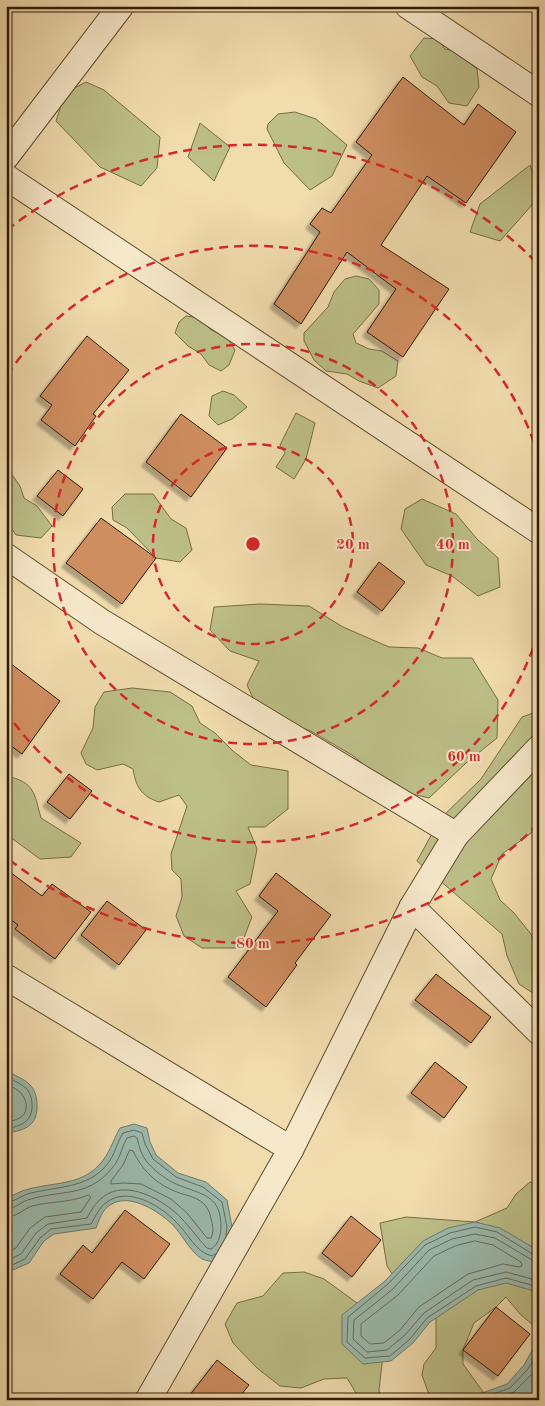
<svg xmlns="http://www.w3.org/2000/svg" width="545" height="1406" font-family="'Old Standard TT',serif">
	<defs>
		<filter id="shadow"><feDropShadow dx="-4.5" dy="4.5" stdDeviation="1" flood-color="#0004"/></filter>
	</defs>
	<rect width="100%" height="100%" fill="#f1dcae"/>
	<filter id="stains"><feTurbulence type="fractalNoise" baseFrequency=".004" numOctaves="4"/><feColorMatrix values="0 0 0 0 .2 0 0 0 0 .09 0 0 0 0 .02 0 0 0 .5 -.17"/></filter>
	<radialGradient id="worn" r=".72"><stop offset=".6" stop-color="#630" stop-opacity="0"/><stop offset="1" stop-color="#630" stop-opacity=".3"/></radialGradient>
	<g fill="#bdbf88" stroke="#766d46">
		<polygon points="424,38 438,39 445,49 456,51 477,69 479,87 467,106 449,103 437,86 422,77 410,56"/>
		<polygon points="86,82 104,90 160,137 157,168 141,186 100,167 56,121 65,93"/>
		<polygon points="295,112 316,119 347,145 332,176 310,190 284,163 267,129 268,124 278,114"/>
		<polygon points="200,123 230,147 214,181 188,157"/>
		<polygon points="530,165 539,190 539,197 500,241 470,232 480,204"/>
		<polygon points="356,276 369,279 379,290 379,304 353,334 356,343 369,349 382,351 398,361 396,376 378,388 359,381 347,374 326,371 314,360 304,341 304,333 328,307 334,292 345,279"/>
		<polygon points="186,316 201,318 210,329 228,339 235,350 229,365 221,371 209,365 201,354 188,346 175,333 179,322"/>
		<polygon points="223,391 234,395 247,407 232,419 218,425 209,416 212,396"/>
		<polygon points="296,413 315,423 306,459 294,479 276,467 285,453 280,445"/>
		<polygon points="6,466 20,486 24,498 37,506 52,526 41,538 16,535 6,521"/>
		<polygon points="125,494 153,494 171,519 186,528 192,550 180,562 156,558 127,528 113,520 112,507"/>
		<polygon points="422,499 456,514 477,539 498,558 500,587 478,596 452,576 426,565 401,529 405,509"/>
		<polygon points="260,604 309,606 343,627 389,647 418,648 442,658 472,658 498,700 497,738 466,763 429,798 395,790 352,755 309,730 263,719 247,685 259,661 230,651 210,630 214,607"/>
		<path d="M 132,688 L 170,692 L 192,706 L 200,723 L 215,733 L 233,751 L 251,765 L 288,771 L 288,809 L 265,827 L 248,827 L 257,849 L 250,884 L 236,891 L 252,917 L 240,948 L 202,948 L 184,936 L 176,916 L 182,897 L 181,879 L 172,870 L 171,854 L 187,806 L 179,795 L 159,802 C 141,796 136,787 133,769 L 123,764 L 97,770 L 86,764 L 81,753 L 93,728 L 95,707 L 104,692 Z"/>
		<polygon points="539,711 539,824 530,834 502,854 491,879 500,900 514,913 531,934 539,954 539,997 519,984 507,956 502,934 417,861 440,819 481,779 522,717"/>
		<path d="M 6,776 C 35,782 34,793 41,818 L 81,843 L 71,857 L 40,859 L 6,834 Z"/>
		<polygon points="530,1182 539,1185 539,1330 520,1314 506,1297 496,1307 474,1323 463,1350 463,1364 489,1400 431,1400 422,1375 424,1364 436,1348 436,1318 428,1307 396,1280 387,1266 380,1223 406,1217 475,1222 507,1208 516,1194"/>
		<polygon points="304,1272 324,1279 357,1303 384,1347 379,1390 381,1400 360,1400 347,1378 324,1379 301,1388 280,1386 257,1368 233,1343 225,1324 237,1303 263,1296 283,1273"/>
	</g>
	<g fill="#9bbbaf" stroke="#707b6b">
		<path d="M 6,1070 C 13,1075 25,1079 30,1085 C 35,1090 37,1098 37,1104 C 38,1125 26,1130 8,1133 L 6,1133 Z"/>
		<path d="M 134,1124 L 147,1128 L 150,1142 L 156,1155 L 178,1173 L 206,1182 L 227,1200 L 232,1227 L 213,1262 C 209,1261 202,1260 199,1257 C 188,1248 182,1234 172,1224 C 158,1211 129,1192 110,1205 C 102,1210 99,1220 96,1228 L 54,1234 L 44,1241 L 29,1263 L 6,1273 L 6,1200 C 33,1178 75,1192 99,1165 C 109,1155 113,1140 120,1128 Z"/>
		<polygon points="475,1222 500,1228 539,1251 539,1304 534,1291 506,1283 478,1290 430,1322 413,1343 391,1361 363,1364 342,1344 342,1315 385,1281 423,1241 448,1228"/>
		<polygon points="539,1338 539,1400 463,1400 507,1384 524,1365"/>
	</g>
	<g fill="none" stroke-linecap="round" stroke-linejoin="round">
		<g stroke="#666b5a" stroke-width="1">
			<path d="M 6,1076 C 12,1080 22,1084 27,1089 C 30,1093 32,1099 32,1104 C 33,1122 21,1126 6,1129"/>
			<path d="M 6,1084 C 11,1086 16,1089 20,1092 C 23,1095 25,1099 26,1103 C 28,1117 18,1120 6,1122"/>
			<path d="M 130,1150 L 133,1151 C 141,1168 153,1181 170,1189 C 187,1198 207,1195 211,1219 C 213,1226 214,1231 211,1238 L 207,1238 L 187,1213 L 171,1199 L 141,1184 L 124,1183 L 111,1184 L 111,1181 L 123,1165 Z"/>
			<path d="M 6,1203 C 14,1202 22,1195 31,1193 C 60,1186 95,1188 112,1157 C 116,1149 118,1141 123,1133 L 134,1130 L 142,1133 L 145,1144 L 153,1159 L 176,1177 L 203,1187 L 222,1202 L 227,1227 L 226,1235"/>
			<path d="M 6,1209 C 15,1209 22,1201 31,1199 C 66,1189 91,1198 116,1163 C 121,1155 122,1146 127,1138 L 134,1136 L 137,1138 C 139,1146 142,1157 148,1163 C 154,1170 164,1178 172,1182 C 197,1195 222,1191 221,1229 C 220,1237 218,1245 211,1249 L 207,1248 C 198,1239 191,1228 182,1219 C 166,1201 126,1178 103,1197 C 95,1203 91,1211 87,1218 L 48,1224 L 36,1233 L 21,1254 L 6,1261"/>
			<path d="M 6,1217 C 17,1217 23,1209 32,1206 C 51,1201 70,1203 88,1195 L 91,1197 L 81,1212 L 45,1217 L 30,1228 L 16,1248 L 6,1252"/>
			<polygon points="475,1241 493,1245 521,1262 522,1266 519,1267 503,1264 468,1274 419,1307 400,1330 384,1343 370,1344 361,1336 361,1324 398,1295 434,1256 455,1246"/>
			<polyline points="539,1255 534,1255 497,1232 475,1227 450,1233 425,1245 388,1284 348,1317 347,1342 365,1358 390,1356 410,1339 427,1318 476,1286 506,1278 535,1286 539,1289"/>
			<polyline points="539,1262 532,1260 495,1238 475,1234 452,1239 429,1250 393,1289 354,1320 353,1339 367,1352 387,1350 405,1335 424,1313 473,1280 506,1272 539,1281"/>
			<path d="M 6,1268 L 25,1259 L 40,1238 L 51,1229 L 91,1224 C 96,1216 99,1207 107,1202 C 128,1186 161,1206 176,1222 C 188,1233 195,1252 212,1256 L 215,1254"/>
			<polyline points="477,1400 510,1388 528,1369 539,1351"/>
			<polyline points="496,1400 514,1392 533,1373 539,1363"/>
		</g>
	</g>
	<g fill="#cf8e60" stroke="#301b04" filter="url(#shadow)">
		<polygon points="403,77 464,125 478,104 516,132 466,203 427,176 381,245 449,289 403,357 367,332 396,289 347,252 301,324 274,304 320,232 310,224 322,208 331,213 372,155 356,142"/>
		<polygon points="87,336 129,370 93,414 96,416 75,446 41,420 52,405 40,396"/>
		<polygon points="181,414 227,448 191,497 146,462"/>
		<polygon points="58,470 83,489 63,516 37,496"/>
		<polygon points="101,518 156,558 122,604 66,563"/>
		<polygon points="379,562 405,582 382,611 357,592"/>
		<polygon points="6,660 60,701 22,754 6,742"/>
		<polygon points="69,774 92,791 70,819 47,802"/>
		<polygon points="6,869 42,896 52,884 91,912 55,959 15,929 18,925 6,916"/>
		<polygon points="276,873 331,915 295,963 297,965 266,1007 228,977 278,911 259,896"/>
		<polygon points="107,901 146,930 119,965 81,935"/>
		<polygon points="436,974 491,1017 471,1043 415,1000"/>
		<polygon points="435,1062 467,1087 444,1118 411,1093"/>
		<polygon points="125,1210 170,1244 144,1279 122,1262 93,1299 60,1274 83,1245 92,1253"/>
		<polygon points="351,1216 381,1240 352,1277 322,1253"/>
		<polygon points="496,1307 530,1334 498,1376 463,1350"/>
		<polygon points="217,1360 249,1385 237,1400 186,1400"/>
	</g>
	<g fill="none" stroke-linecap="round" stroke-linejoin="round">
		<defs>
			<g id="minor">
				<polyline points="408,6 539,94"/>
				<polyline points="6,157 121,6"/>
				<polyline points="6,177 539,531"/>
				<polyline points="6,556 102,622 456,835"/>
				<polyline points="412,907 539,1032"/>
				<polyline points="6,977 291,1149"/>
				<polyline points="148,1400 291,1149 412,907 456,835 539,748"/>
			</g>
		</defs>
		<use href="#minor" stroke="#604b2e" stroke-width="27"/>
		<use href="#minor" stroke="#f6e8ca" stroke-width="25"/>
	</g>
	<g fill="none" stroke="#d62828" stroke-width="2.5" stroke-dasharray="9 6">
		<circle cx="253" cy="544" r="100"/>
		<circle cx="253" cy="544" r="200"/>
		<path d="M538 634A299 299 0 0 1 7 713M7 375A299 299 0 0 1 538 454"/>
		<path d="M538 824A399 399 0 0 1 7 858M7 230A399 399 0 0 1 538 264"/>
	</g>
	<circle cx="253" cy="544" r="8" fill="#d62828" stroke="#f6e8ca" stroke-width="2.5"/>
	<g font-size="15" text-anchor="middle" font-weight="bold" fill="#d62828" stroke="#f6e8ca" stroke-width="4" stroke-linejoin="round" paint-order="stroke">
		<text x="353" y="549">20 m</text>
		<text x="453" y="549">40 m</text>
		<text x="464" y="761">60 m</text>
		<text x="253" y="948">80 m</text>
	</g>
	<rect width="545" height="1406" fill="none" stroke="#f1dcae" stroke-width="25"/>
	<rect x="8" y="8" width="530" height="1391" fill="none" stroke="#301b04" stroke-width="2.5"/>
	<rect x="12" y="12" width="520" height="1381" fill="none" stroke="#301b04"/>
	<rect width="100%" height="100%" filter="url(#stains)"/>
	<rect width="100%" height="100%" fill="url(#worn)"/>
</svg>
